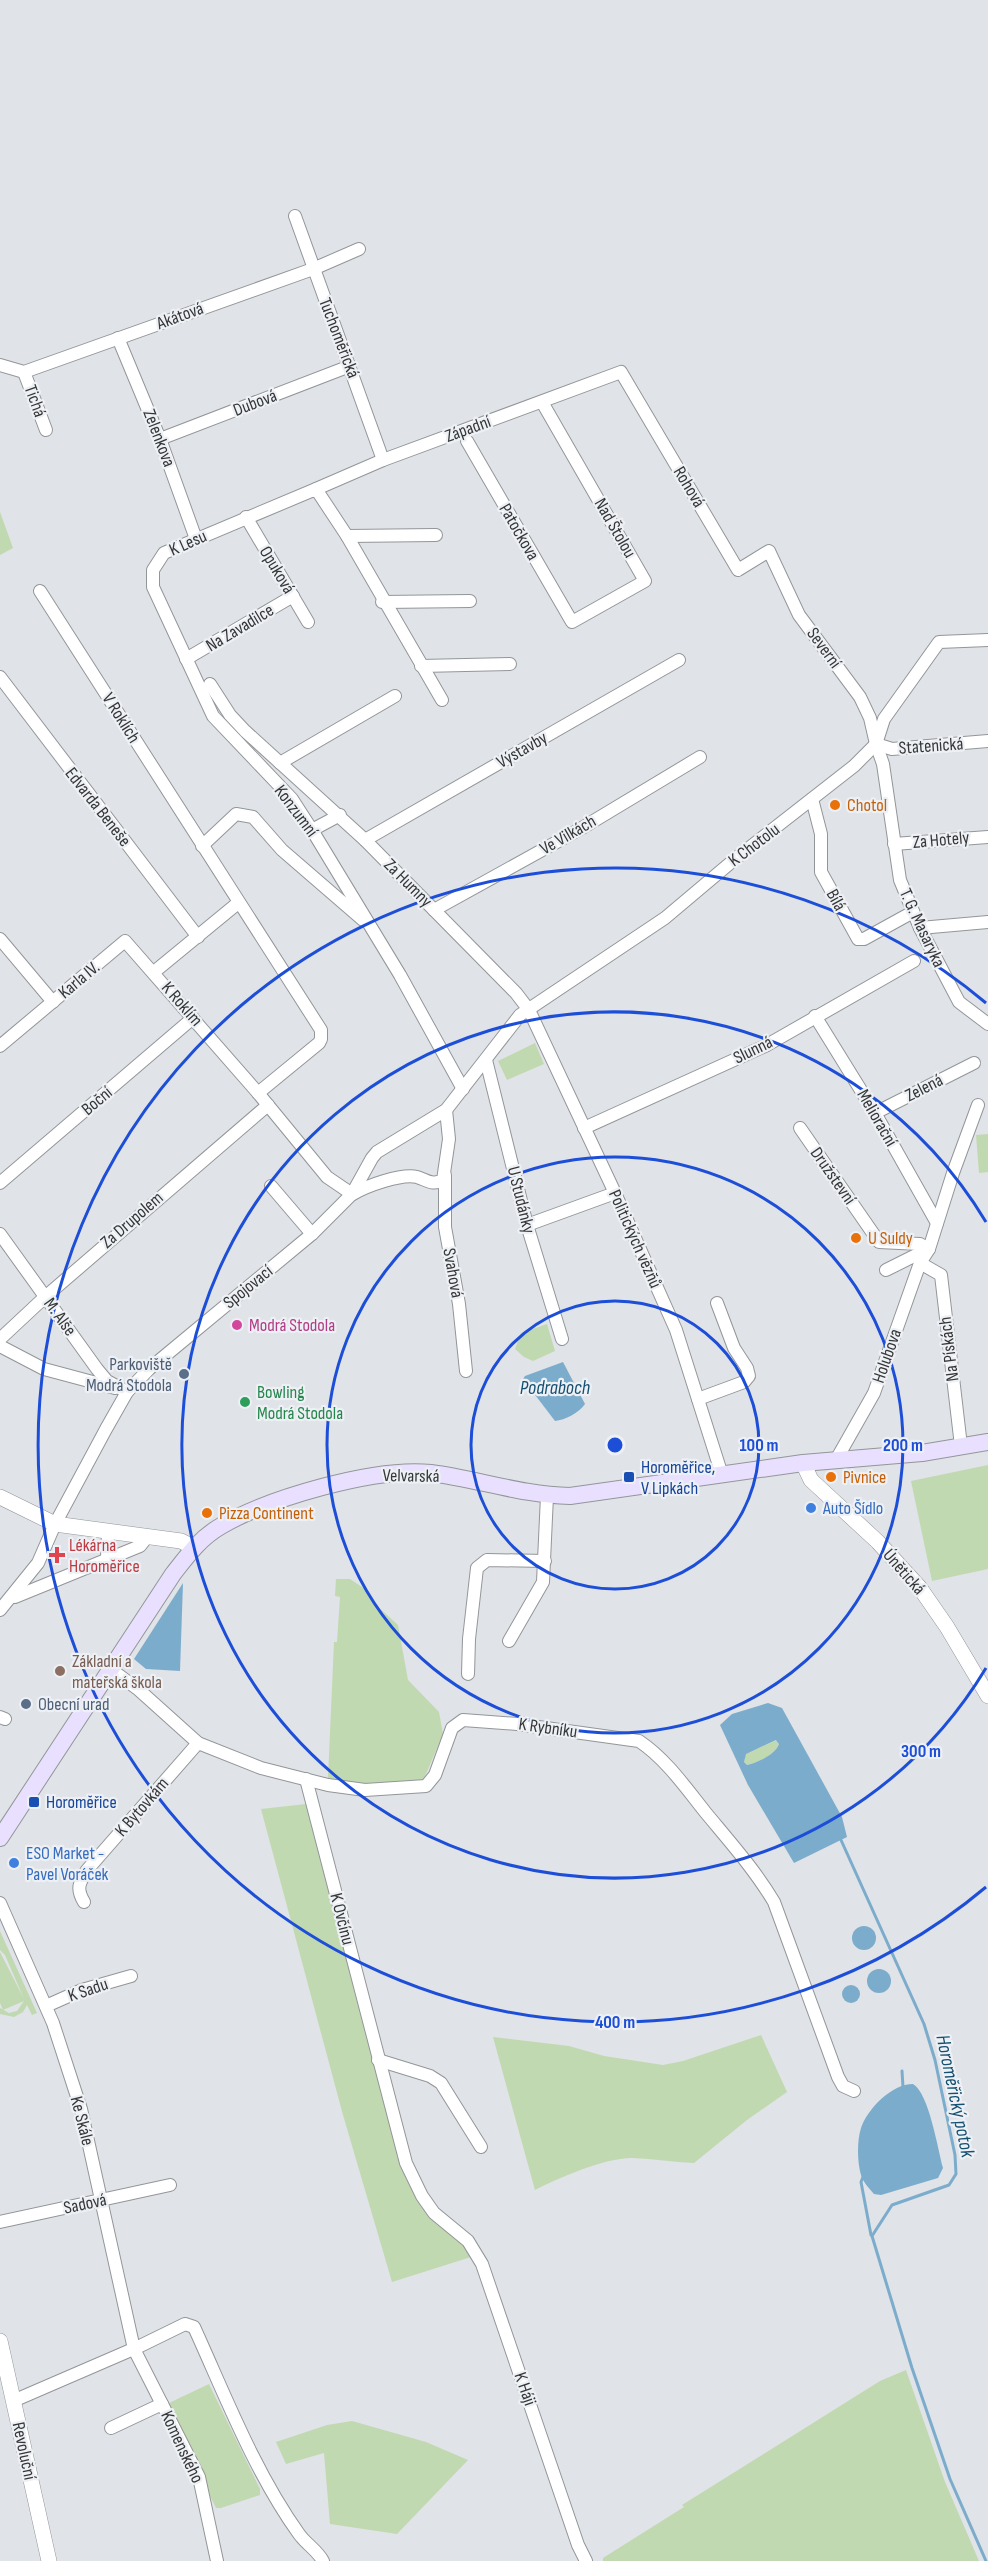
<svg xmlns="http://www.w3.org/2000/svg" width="988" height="2561" font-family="'Sofia Sans Condensed',sans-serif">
	<rect width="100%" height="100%" fill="#e0e3e7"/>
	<g fill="#c1d9b0">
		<polygon points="0,512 13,548 0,555"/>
		<polygon points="535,1043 544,1064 507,1080 498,1061"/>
		<polygon points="988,1134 988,1172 979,1173 976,1135"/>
		<polygon points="547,1324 555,1351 533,1361 524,1357 515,1349 521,1333"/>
		<polygon points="988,1465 988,1569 932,1581 911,1481"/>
		<polygon points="336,1579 350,1579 365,1589 376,1605 398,1625 408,1680 439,1712 443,1734 423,1781 364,1786 328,1778 334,1642 337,1642 340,1597 335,1596"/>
		<path d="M 777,1740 L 779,1744 C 775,1755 758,1762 747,1765 L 744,1762 L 745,1754 Z"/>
		<polygon points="306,1804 342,1934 401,2168 429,2217 452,2231 470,2250 471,2257 392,2282 343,2115 261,1809"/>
		<polygon points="0,1931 37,2013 32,2015 27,2005 23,2012 14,2017 0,2014 0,2008 9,2013 17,2011 24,2001 3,2010 0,2003 0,1952 24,1999 5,1955 0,1950"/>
		<path d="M 761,2035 L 787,2092 L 747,2120 L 694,2163 C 674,2162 653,2159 633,2158 C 607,2157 558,2178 535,2190 L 493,2037 L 569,2046 L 604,2056 L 663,2065 L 683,2061 Z"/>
		<polygon points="906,2370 945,2482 979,2561 603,2561 603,2558 684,2507 682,2505 880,2381"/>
		<polygon points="209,2384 260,2489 260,2495 221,2508 216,2508 210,2496 204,2472 169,2403"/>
		<polygon points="352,2421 426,2442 468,2460 397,2534 330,2524 324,2453 286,2464 276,2442 327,2425"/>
	</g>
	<g fill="#7caccc" fill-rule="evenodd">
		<path d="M 563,1362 L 585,1404 C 579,1413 565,1420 555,1421 L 523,1379 L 525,1376 Z"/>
		<polygon points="183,1583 180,1671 146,1669 134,1659"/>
		<path d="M 768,1703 L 782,1708 L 842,1817 L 847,1837 L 794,1863 L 748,1785 L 720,1725 L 732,1714 ZM 776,1740 L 779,1744 C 775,1755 758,1762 747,1765 L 744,1762 L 746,1754 Z"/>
		<circle cx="864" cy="1938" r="12"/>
		<circle cx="879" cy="1981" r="12"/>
		<circle cx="851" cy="1994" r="9"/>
		<path d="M 913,2084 C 929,2093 938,2150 943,2168 L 938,2178 L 881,2195 L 874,2194 C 869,2188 863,2182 861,2175 C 857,2162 857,2140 861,2128 C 868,2108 892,2084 913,2084 Z"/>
	</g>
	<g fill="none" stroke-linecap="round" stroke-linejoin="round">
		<g stroke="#7caccc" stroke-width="3">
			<polyline points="841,1840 924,2024 935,2060 955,2155 956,2174 949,2185 892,2205 872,2236 912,2368 950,2479 986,2561"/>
			<polyline points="902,2071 903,2087"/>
			<polyline points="863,2177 861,2182 871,2235"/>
		</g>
		<defs>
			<g id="minor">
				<polyline points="295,216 383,460"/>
				<polyline points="118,338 160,439 196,539"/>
				<polyline points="0,365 24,372 313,269 359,249"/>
				<polyline points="24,372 46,430"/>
				<polyline points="160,439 350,366"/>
				<polyline points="467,441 572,622 645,581 542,402"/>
				<polyline points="316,489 383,460 621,372 738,570 769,551 799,615 860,697 870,718 876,744 883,764 900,880 920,928 959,1002 988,1024"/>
				<polyline points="246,517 308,622"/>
				<polyline points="347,536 436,535"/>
				<polyline points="40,591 321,1030 321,1039 319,1043 258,1093"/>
				<polyline points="382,602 470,601"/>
				<polyline points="186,659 293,596"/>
				<polyline points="421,666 510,664"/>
				<polyline points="0,677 198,937"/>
				<polyline points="210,684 230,715 245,731 365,840 516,993 529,1010 615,1193 676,1330 722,1475"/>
				<polyline points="442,700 347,536 316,489 164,553 153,570 153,587 213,716 292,799 312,830 400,975 463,1089"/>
				<polyline points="876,744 892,749 988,741"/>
				<polyline points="280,763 395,696"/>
				<polyline points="812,799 821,834 821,872 858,939 864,939 913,912"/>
				<polyline points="312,830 340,815"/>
				<polyline points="365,840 679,660"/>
				<polyline points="894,844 988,837"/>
				<polyline points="202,846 236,814 253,817 282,850 363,920"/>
				<polyline points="434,910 582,828 700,757"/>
				<polyline points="920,928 988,922"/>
				<polyline points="0,939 53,1002"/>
				<polyline points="154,972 238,903"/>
				<polyline points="815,1016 875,1113 937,1223"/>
				<polyline points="0,1046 125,941 258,1093 327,1177 352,1194"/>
				<polyline points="486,1060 527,1225 562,1339"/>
				<polyline points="875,1113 974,1063"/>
				<polyline points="584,1128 767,1045 914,961"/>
				<polyline points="800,1128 879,1242 920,1244 929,1249"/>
				<polyline points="445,1175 445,1227 459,1304 466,1371"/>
				<polyline points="0,1183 193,1018"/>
				<polyline points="271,1186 312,1234"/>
				<path d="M 353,1194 C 366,1186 402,1173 417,1177 C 427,1180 432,1186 443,1180 L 449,1139 L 446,1110"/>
				<polyline points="527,1225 615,1193"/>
				<polyline points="0,1234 97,1369 107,1381 127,1392"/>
				<polyline points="920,1263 941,1275 961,1446"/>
				<polyline points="886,1270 928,1249"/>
				<polyline points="0,1339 45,1297 268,1105"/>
				<polyline points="0,1346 44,1369 115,1388"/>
				<polyline points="698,1399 744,1382 749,1376 747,1368 734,1348 717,1303"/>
				<polyline points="836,1460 874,1393 920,1263 929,1249 953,1173 978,1105"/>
				<polyline points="107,1558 108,1532"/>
				<polyline points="15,1597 140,1546 148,1536"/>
				<polyline points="0,1610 38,1563 55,1524 106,1429 127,1392 149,1369 312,1234 352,1194 372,1158 377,1152 446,1110 520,1015 665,918 735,859 854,766 876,744 884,719 939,642 988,640"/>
				<polyline points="509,1641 543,1582 547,1496"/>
				<path d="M 112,1670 L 139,1690 L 198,1743 L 261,1768 L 328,1785 L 365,1790 L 426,1786 L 435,1775 L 452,1728 L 463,1720 L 517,1724 L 639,1741 C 666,1759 686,1788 706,1813 C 730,1842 755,1870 774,1902 L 838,2077 L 843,2086 L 854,2091"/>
				<polyline points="468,1674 469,1639 477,1568 487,1560 545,1561"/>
				<polyline points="0,1717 5,1719"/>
				<polyline points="306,1779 406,2163 422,2196 434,2213 468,2241 482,2264 578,2545 586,2561"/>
				<path d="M 84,1902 C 76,1889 79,1883 87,1870 L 198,1743"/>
				<polyline points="0,1903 53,2023 81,2109 134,2349 199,2477 217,2561"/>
				<polyline points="46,2006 82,1990 131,1976"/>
				<polyline points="378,2060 430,2076 441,2083 481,2147"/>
				<polyline points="0,2222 170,2185"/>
				<path d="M 13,2401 L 138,2347 L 185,2324 L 194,2327 C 225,2395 255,2473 299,2534 C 306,2544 317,2550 323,2561"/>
				<polyline points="111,2428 162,2404"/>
			</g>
			<g id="tertiary">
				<polyline points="803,1463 811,1480 878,1542 920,1588 947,1627 988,1696"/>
				<polyline points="0,1497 55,1524 181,1541 193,1547"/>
				<polyline points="0,2341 49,2561"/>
			</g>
			<path id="secondary" d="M 0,1838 L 173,1574 C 187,1556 200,1538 221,1526 C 269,1498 375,1467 431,1473 C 477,1479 522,1495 570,1496 L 803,1463 L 922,1453 L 988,1442"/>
		</defs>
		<use href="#minor" stroke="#939699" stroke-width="14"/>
		<use href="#tertiary" stroke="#939699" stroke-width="16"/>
		<use href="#secondary" stroke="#939699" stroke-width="18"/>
		<use href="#minor" stroke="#fff" stroke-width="12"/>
		<use href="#tertiary" stroke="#fff" stroke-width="15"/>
		<use href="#secondary" stroke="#e8e0fe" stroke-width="16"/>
	</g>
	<g fill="none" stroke="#1d4ed8" stroke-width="3">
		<circle cx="615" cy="1445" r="144"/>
		<circle cx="615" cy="1445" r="288"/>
		<path d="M986 1668A433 433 0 1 1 986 1222"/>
		<path d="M986 1887A577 577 0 1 1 986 1003"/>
	</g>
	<g fill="#e8710a" stroke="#edf0f4" stroke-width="2">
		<circle cx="835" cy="805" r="6"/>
		<circle cx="856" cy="1238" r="6"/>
		<circle cx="831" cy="1477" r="6"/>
		<circle cx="207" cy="1513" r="6"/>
	</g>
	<circle fill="#d1479c" stroke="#edf0f4" stroke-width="2" cx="237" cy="1325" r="6"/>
	<g fill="#5c6f8a" stroke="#edf0f4" stroke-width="2">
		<circle cx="184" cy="1374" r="6"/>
		<circle cx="26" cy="1704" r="6"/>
	</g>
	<circle fill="#2e9e5b" stroke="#edf0f4" stroke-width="2" cx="245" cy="1402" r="6"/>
	<g fill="#1a4fb4" stroke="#edf0f4" stroke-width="2">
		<rect x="623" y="1471" width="12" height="12" rx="3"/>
		<rect x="28" y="1796" width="12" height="12" rx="3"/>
	</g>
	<g fill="#3f7fe0" stroke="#edf0f4" stroke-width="2">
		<circle cx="811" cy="1508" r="6"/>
		<circle cx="14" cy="1863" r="6"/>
	</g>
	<path fill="#e0444e" stroke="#edf0f4" stroke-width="2" d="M54 1546h6v6h6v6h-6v6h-6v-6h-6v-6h6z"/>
	<circle fill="#8d6e63" stroke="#edf0f4" stroke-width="2" cx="60" cy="1671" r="6"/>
	<g text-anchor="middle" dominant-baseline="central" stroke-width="4.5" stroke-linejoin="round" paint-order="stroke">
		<g font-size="18" fill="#353637" stroke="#edf0f4">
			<text transform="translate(180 316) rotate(-20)">Akátová</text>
			<text transform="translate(339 338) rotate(69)">Tuchoměřická</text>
			<text transform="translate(35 401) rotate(70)">Tichá</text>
			<text transform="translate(255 403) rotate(-21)">Dubová</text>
			<text transform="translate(468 429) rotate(-20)">Západní</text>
			<text transform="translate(159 438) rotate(69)">Zelenkova</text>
			<text transform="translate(689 487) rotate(59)">Rohová</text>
			<text transform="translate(615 528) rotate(60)">Nad Štolou</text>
			<text transform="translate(519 532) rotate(60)">Patočkova</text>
			<text transform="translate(188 543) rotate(-24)">K Lesu</text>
			<text transform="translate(277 570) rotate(59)">Opuková</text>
			<text transform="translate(240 628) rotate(-31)">Na Zavadilce</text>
			<text transform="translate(824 648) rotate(54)">Severní</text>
			<text transform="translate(121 718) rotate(58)">V Roklích</text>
			<text transform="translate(931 746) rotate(-4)">Statenická</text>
			<text transform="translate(522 750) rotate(-30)">Výstavby</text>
			<text transform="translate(98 807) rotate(52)">Edvarda Beneše</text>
			<text transform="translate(296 811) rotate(53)">Konzumní</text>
			<text transform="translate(568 835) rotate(-30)">Ve Vilkách</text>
			<text transform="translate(941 840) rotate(-5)">Za Hotely</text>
			<text transform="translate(754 845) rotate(-37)">K Chotolu</text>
			<text transform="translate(408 883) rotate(45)">Za Humny</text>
			<text transform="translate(836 900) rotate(61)">Bílá</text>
			<text transform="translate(922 928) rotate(65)">T. G. Masaryka</text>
			<text transform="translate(79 980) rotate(-40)">Karla IV.</text>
			<text transform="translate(182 1004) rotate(49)">K Roklím</text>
			<text transform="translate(753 1050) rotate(-26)">Slunná</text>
			<text transform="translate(924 1088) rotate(-27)">Zelená</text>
			<text transform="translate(97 1101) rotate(-40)">Boční</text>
			<text transform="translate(877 1118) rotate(60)">Meliorační</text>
			<text transform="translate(833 1176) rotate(55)">Družstevní</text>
			<text transform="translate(521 1200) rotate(76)">U Studánky</text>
			<text transform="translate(132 1220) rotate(-41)">Za Drupolem</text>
			<text transform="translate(635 1239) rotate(66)">Politických vězňů</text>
			<text transform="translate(453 1273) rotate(80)">Svahová</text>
			<text transform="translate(248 1287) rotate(-39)">Spojovací</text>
			<text transform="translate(60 1317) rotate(54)">M. Alše</text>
			<text transform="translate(949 1349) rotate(-97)">Na Pískách</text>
			<text transform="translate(887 1356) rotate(-71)">Holubova</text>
			<text transform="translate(411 1476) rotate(1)">Velvarská</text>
			<text transform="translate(904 1572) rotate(49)">Únětická</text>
			<text transform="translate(548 1728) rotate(8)">K Rybníku</text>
			<text transform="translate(142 1807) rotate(-49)">K Bytovkám</text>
			<text transform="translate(342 1919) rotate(76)">K Ovčínu</text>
			<text transform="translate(88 1990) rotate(-19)">K Sadu</text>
			<text transform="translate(82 2121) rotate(76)">Ke Skále</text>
			<text transform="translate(85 2204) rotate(-12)">Sadová</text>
			<text transform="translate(525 2389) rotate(71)">K Háji</text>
			<text transform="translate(182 2447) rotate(65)">Komenského</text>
			<text transform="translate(24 2451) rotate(78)">Revoluční</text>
		</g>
		<g font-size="18" fill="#c56008" stroke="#edf0f4" text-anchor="start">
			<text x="847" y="805">Chotol</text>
			<text x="868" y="1238">U Suldy</text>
			<text x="843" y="1477">Pivnice</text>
			<text x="219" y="1513">Pizza Continent</text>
		</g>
		<g font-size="18" fill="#b23c85" stroke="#edf0f4" text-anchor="start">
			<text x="249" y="1325">Modrá Stodola</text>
		</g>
		<g font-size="18" fill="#4e5e75" stroke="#edf0f4" text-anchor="end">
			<text x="172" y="1364">Parkoviště<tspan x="172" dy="21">Modrá Stodola</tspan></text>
			<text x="38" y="1704" text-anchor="start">Obecní urad</text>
		</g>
		<g font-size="18" fill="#27864d" stroke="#edf0f4" text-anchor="start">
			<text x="257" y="1392">Bowling<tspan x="257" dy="21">Modrá Stodola</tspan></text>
		</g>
		<g font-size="18" fill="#164399" stroke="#edf0f4" text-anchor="start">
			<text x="641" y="1467">Horoměřice,<tspan x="641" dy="21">V Lipkách</tspan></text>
			<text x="46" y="1802">Horoměřice</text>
		</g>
		<g font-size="18" fill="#366cbe" stroke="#edf0f4" text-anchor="start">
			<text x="823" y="1508">Auto Šídlo</text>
			<text x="26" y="1853">ESO Market -<tspan x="26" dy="21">Pavel Voráček</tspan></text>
		</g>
		<g font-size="18" fill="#be3a42" stroke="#edf0f4" text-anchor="start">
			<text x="69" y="1545">Lékárna<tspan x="69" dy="21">Horoměřice</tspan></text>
		</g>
		<g font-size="18" fill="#785e54" stroke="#edf0f4" text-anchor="start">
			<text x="72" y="1661">Základní a<tspan x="72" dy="21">mateřská škola</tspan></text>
		</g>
		<g font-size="20" font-style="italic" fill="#165071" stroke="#edf0f4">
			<text x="555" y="1388">Podraboch</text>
			<text transform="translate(955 2096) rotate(78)">Horoměřický potok</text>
		</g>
	</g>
	<circle cx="615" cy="1445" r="9" fill="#1d4ed8" stroke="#edf0f4" stroke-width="3"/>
	<g font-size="18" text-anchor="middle" font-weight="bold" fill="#1d4ed8" stroke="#edf0f4" stroke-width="4.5" stroke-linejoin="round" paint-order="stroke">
		<text x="759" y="1451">100 m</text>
		<text x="903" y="1451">200 m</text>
		<text x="921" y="1757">300 m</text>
		<text x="615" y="2028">400 m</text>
	</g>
</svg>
